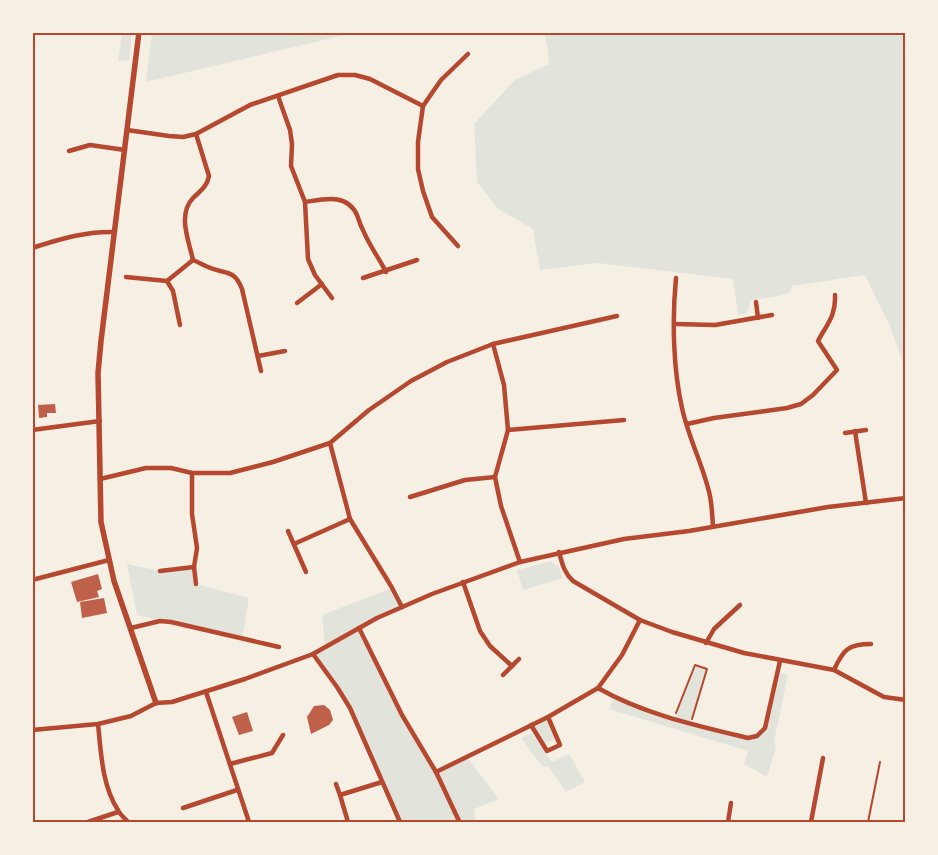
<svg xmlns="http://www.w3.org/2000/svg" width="938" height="855" font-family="'Noto Sans',sans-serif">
	<rect width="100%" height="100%" fill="#f6efe4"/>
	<g fill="#e2e4dc">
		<polygon points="122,33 132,33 129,60 118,61"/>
		<polygon points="152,33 152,32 353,33 146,82"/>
		<polygon points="544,33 905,33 905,369 890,326 865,275 792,286 790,292 778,296 749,301 750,307 747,313 738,315 733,279 598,263 540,270 533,229 497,208 477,182 474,124 515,80 549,64 548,50"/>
		<polygon points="551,561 559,567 563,578 523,590 517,570"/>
		<polygon points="127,564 160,571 194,567 196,584 249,598 242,639 137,615"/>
		<polygon points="392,588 402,607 359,628 402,715 436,772 467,757 499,799 474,809 476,822 399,822 350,708 313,654 325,648 322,615"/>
		<polygon points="695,665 707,669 691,723 748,738 757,736 765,728 778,673 788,675 774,741 776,747 767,777 744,764 748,751 609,709 614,697 674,719"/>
		<polygon points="548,717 557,738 543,744 532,725"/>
		<polygon points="532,733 552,762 569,754 585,782 566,792 548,766 543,767 521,738"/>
	</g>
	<g fill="#bf614a">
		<polygon points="55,404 56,413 47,413 47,417 39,418 38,405"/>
		<polygon points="98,574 102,589 97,591 99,597 77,602 71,582"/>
		<polygon points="104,598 107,613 82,618 80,602"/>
		<polygon points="324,705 330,710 333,720 329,725 311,734 307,717 314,706"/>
		<polygon points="247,712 253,731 239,735 232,717"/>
	</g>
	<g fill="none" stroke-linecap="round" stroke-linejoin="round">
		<g stroke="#b5482f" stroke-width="2">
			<polyline points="676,713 695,665 707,669 692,719"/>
			<polyline points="868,822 880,762"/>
		</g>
		<g stroke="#b5482f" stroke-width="4.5">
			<polyline points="278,96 290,130 292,144 291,166 305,202 308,259 315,275 332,298"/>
			<polyline points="127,130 169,136 183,137 196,134 250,105 338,75 355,75 370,79 423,106"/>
			<path d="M 196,134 L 209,176 C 207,187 200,191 193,198 C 177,215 189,241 193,260 C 198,262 203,265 208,267 C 225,275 234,268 242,289 L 261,371"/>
			<polyline points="69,151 90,145 125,150"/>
			<path d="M 305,202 C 325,199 347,193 357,215 C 359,220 360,225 363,230 C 369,245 379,258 386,272"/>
			<polyline points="458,246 432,217 423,191 418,169 418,142 423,106 441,80 468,54"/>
			<path d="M 32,248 C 60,239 86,231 115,232"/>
			<polyline points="126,277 167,281 193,260"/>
			<polyline points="363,278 417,260"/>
			<path d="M 676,278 C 672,319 673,368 682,408 C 688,436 701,461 708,488 C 712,500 712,514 713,526"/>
			<polyline points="167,281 173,291 180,325"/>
			<polyline points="756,302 758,318"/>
			<polyline points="297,303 322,284"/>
			<polyline points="675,324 715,325 772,315"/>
			<polyline points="493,344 504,385 508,430 495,477 501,506 520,562"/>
			<polyline points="258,356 285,351"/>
			<path d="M 687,424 L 714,418 L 787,408 L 801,404 L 813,395 L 837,370 L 818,341 C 827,324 836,316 835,295"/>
			<polyline points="32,430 100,421"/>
			<polyline points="508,430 624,420"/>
			<polyline points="855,431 866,503"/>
			<polyline points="845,433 866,430"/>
			<polyline points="330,443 350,519 391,586 402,607"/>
			<polyline points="100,479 146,468 171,468 192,473 230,473 273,462 330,443 369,410 411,381 447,362 493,344 617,316"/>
			<polyline points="410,497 465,480 495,477"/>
			<polyline points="288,531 306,572"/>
			<polyline points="294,544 350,519"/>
			<path d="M 559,552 C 562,563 564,573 573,581 L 640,620 L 672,632 L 744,653 L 834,670 L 884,697 L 906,700"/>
			<polyline points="194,567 196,584"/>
			<polyline points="160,571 194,567 197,548 192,514 192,473"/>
			<polyline points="32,580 109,560"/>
			<polyline points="463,582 480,631 490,646 512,666"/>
			<polyline points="131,628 160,621 171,622 279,647"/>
			<polyline points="359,628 402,715 436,772 459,821"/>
			<polyline points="706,643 714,629 740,605"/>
			<polyline points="313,654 337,687 350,708 400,822"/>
			<path d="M 834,670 C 843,650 848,644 871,644"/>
			<polyline points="503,675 519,659"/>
			<path d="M 598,688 C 643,714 698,726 748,738 L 757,736 L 765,728 L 780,661"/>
			<polyline points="206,692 249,822"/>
			<path d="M 98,724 C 101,752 102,786 118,810 C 120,815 125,818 128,822"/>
			<polyline points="531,725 547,751 560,745 548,717"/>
			<polyline points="32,730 98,724 131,716 156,703 172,702 245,679 313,654 377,618 432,594 520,562 624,539 689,531 828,507 906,498"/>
			<polyline points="230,764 272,753 283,735"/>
			<polyline points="436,772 548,717 598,688 622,655 640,620"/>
			<polyline points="336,784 340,795"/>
			<polyline points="183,808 237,790"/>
			<polyline points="88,822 118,812"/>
			<polyline points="348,822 340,795 382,782"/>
			<polyline points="728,822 731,803"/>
			<polyline points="811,822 823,758"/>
		</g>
		<polyline stroke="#b5482f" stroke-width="5.5" points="139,32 101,341 98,373 101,522 114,581 156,703"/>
	</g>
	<rect width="938" height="855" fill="none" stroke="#f6efe4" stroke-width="68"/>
	<rect x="34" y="34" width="870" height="787" fill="none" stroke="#b5482f" stroke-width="2"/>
</svg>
